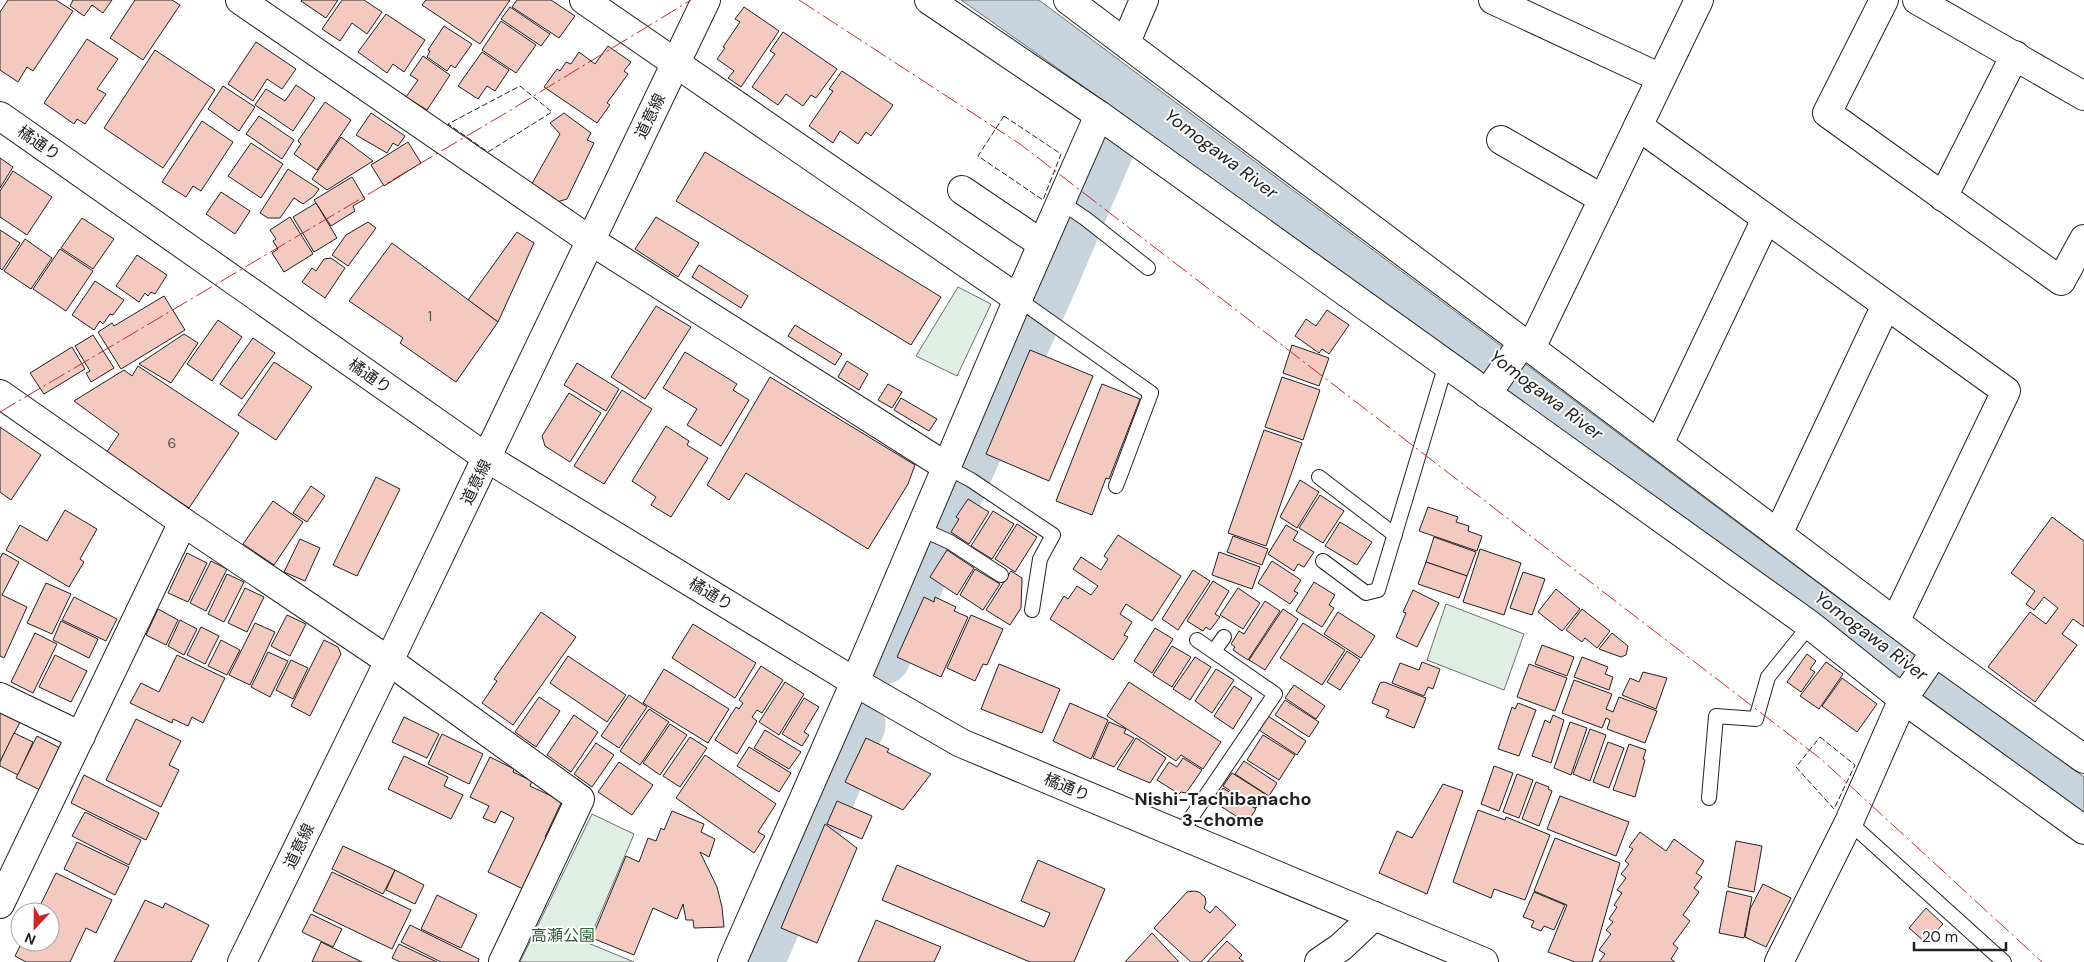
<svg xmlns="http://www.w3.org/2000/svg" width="2084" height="962" font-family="'DM Sans','Noto Sans JP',sans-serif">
	<rect width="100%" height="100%" fill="#fff"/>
	<g fill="#e0efe3" stroke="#6f6f6f">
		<polygon points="958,287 991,304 957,376 916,356"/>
		<polygon points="1446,604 1524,634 1504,690 1427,660"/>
		<polygon points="592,814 634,834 588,943 634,962 520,962"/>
	</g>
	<polygon fill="#c7d3dd" stroke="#6f6f6f" points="961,0 1039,0 1861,615 2084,777 2084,815 1121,113"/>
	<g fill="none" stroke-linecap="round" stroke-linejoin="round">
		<g stroke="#c7d3dd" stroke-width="55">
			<polyline points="883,657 1052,276 1109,143"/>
			<polyline points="757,962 858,725"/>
		</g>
	</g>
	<g fill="#f3c9c0" stroke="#222">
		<polygon points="8,0 56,0 73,11 33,71 27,67 18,82 0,70 0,12"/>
		<polygon points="73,0 112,0 103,13 92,5 84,16 70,6"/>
		<polygon points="135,0 172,0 180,5 143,60 110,38"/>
		<polygon points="302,0 338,0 326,18 301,1"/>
		<polygon points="342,0 364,0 382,12 367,34 352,23 340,41 322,29"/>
		<polygon points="426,0 510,0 480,44 422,5"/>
		<polygon points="517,0 551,0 575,16 559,38 512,7"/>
		<polygon points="510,7 550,34 541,46 501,19"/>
		<polygon points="744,7 779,31 741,87 728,78 734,71 717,59 725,48 723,47 740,22 735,19"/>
		<polygon points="386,14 425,40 404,72 393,64 387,73 358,52"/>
		<polygon points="501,21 536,45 516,73 482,50"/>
		<polygon points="444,26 472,44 455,68 451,65 447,71 427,57 430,51 428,50"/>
		<polygon points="783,32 837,69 816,98 811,95 803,106 786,94 778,105 752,87 775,54 770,51"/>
		<polygon points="87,39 118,59 97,89 106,94 85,124 77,119 74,124 44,103"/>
		<polygon points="256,42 296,69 282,89 267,79 253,101 228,84"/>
		<polygon points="608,46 631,62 624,71 628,74 607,103 610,105 597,123 544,87 557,69 560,71 566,62 571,64 579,52 595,64"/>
		<polygon points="155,50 215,90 163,168 104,128"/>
		<polygon points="482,52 509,70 495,91 487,86 478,99 458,86"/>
		<polygon points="423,56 450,75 427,110 406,97 418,80 410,75"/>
		<polygon points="842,71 893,105 871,136 866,132 858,144 840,131 833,143 809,126 833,91 829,89"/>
		<polygon points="296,85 315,98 293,131 255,105 266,89 285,101"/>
		<polygon points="223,86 255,107 239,131 208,109"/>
		<polygon points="325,102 351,120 317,170 294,154 301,144 298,141"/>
		<polygon points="371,113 405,136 398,146 393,143 387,153 356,135"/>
		<polygon points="564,113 591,133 587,140 594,143 567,199 554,203 530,187 560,134 550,123"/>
		<polygon points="259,116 294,140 282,159 246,134"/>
		<polygon points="202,121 233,142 201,191 193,186 186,197 162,182"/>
		<polygon points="341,137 373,161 327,190 312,179"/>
		<polygon points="408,142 421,163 384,186 371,165"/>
		<polygon points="251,143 283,164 261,198 228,176"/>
		<polygon points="705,152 941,297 911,345 676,201"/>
		<polygon points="0,158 13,167 0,188"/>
		<polygon points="288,169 319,189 314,196 303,204 294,198 280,218 268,218 260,213"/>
		<polygon points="13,171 52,197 27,235 0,217 0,191"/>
		<polygon points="352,177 365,199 353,206 355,211 331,226 314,200"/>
		<polygon points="221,192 250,211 235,234 206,214"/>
		<polygon points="316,203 337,238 314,252 293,217"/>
		<polygon points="290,217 313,254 284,272 272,253 278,249 273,241 276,239 270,230"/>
		<polygon points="656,217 699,243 678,277 635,249"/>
		<polygon points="82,218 114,239 93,269 61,248"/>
		<polygon points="368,222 376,228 348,266 332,255 346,235"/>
		<polygon points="0,230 20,243 2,270 0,268"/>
		<polygon points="517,232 534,243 498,322 468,300"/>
		<polygon points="25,239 52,258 31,289 4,271"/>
		<polygon points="392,243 498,322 456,382 400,343 403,338 349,301"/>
		<polygon points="60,249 93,271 66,311 33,289"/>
		<polygon points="137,255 167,275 155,294 151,292 148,296 145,293 139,302 116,286"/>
		<polygon points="331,258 345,268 325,298 302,282 312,268 316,271 324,259"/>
		<polygon points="699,265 748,296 741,308 692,277"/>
		<polygon points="95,281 124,300 113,315 110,314 103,324 100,321 94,330 72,315"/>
		<polygon points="164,296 185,330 121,369 98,332 112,323 114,326"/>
		<polygon points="656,306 691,327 645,399 611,377"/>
		<polygon points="1327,310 1349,325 1329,354 1322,349 1319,353 1295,336 1306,319 1316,326"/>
		<polygon points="218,320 242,337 212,381 187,364"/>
		<polygon points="795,325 842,354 835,365 788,336"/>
		<polygon points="184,334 198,343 171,383 139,364"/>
		<polygon points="93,335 114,368 91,382 86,373 90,371 75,346"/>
		<polygon points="253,338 275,353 242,399 220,384"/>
		<polygon points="1292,345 1329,358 1319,386 1283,373"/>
		<polygon points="72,347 85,369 44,394 30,373"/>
		<polygon points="1030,350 1093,376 1049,481 986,454"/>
		<polygon points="685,352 737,384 733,390 749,400 721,446 687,425 697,409 663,388"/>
		<polygon points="847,361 868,374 859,390 838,377"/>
		<polygon points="274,362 312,387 276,440 238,415"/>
		<polygon points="577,363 619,389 606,411 564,385"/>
		<polygon points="138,366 239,433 189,508 106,453 119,434 74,401 124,370 132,376"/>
		<polygon points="770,377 915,465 908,484 868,549 746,473 729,500 707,485"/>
		<polygon points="1282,377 1320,390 1303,440 1265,427"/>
		<polygon points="888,384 902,392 892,408 878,400"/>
		<polygon points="1102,384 1140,399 1109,479 1106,478 1092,515 1056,501"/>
		<polygon points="622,390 652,409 604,484 574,466"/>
		<polygon points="569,393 601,413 570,462 545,446 542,436"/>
		<polygon points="901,398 937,419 929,431 894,410"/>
		<polygon points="666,426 689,441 687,445 708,458 671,517 651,505 656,497 632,481"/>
		<polygon points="0,427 41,455 11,500 0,492"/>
		<polygon points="1264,430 1302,443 1266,546 1228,533"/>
		<polygon points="376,477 400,489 357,576 333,565"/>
		<polygon points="1300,480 1319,492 1297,528 1280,517"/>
		<polygon points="311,486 325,496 307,522 293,513"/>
		<polygon points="1320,495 1344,511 1323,543 1299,528"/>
		<polygon points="968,499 989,512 969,544 951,532 959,519 956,517"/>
		<polygon points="273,501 303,522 274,565 243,544"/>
		<polygon points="1428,507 1458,517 1456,522 1469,526 1468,531 1482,536 1477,551 1419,531"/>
		<polygon points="65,510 97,529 80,559 84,562 69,587 6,550 20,525 47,541"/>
		<polygon points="993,511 1014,524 992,559 971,546"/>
		<polygon points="2052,517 2084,541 2084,627 2073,619 2062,634 2077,645 2035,702 1988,667 2030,612 2046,624 2058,608 2044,597 2034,610 2026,604 2035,591 2011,573"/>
		<polygon points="1340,522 1372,542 1357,565 1325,546"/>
		<polygon points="1017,524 1037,537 1015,572 995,559"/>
		<polygon points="1286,525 1298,532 1293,540 1314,552 1304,567 1298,564 1294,571 1268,554"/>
		<polygon points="1118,535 1181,576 1152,621 1126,604 1120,614 1132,622 1124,635 1128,637 1113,660 1050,619 1064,596 1068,599 1077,586 1091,595 1098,586 1073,569 1081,557 1101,570 1108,559 1104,556"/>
		<polygon points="1233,536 1268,549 1262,565 1227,552"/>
		<polygon points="1434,537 1476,552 1467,576 1426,562"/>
		<polygon points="300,539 320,548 305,581 284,572"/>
		<polygon points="1480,549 1521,563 1504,615 1463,602"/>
		<polygon points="947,550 974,568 957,595 930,577"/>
		<polygon points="1219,552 1260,567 1252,589 1212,575"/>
		<polygon points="3,553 19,562 2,595 27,607 4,658 0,656 0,558"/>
		<polygon points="187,553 207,563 188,602 168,593"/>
		<polygon points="211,561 227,569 206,611 190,603"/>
		<polygon points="1272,561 1301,580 1294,591 1298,593 1290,604 1258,583"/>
		<polygon points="1426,562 1467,576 1459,598 1418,584"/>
		<polygon points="975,569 1000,584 983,610 960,595"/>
		<polygon points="1193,570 1210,581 1178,630 1162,619"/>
		<polygon points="1011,571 1022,578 1021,608 1010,625 986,610"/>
		<polygon points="1523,572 1545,579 1532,615 1510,608"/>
		<polygon points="227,574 244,582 224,622 208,614"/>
		<polygon points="1213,581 1229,591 1215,614 1220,617 1210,630 1206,627 1203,631 1187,621"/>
		<polygon points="1314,582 1335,595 1329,605 1334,608 1322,627 1296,611"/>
		<polygon points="46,583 71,594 52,634 27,623"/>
		<polygon points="245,588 264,597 247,632 228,623"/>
		<polygon points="1238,588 1260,603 1243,629 1220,615"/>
		<polygon points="1556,589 1580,609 1562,631 1538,612"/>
		<polygon points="1413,590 1439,603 1417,647 1396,637 1406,613 1403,612"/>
		<polygon points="74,597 117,619 106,641 62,620"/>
		<polygon points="924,597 934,602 935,597 956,607 954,611 968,617 941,677 897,657"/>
		<polygon points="1265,601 1280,611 1248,660 1233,650 1235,647 1231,644 1239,631 1244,634"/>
		<polygon points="158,609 178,620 166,645 146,635"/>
		<polygon points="1283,609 1298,619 1265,670 1249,660"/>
		<polygon points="1582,609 1610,631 1597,648 1585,638 1582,642 1566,630"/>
		<polygon points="541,612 576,637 513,725 482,703 497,681 494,679"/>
		<polygon points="1338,612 1375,636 1361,658 1324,634"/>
		<polygon points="287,615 306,624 290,656 271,646"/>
		<polygon points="971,615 1003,629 987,665 983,664 975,681 947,668"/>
		<polygon points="180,620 197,629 184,655 168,646"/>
		<polygon points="61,621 98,639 89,658 53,640"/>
		<polygon points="255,623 275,632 250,685 229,675"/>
		<polygon points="1303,623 1345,650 1322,685 1280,658"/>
		<polygon points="693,624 756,663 735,698 672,658"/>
		<polygon points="201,627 219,636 205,664 187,655"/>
		<polygon points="1155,628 1173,639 1152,673 1134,661"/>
		<polygon points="35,633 57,644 33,693 11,682"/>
		<polygon points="1612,633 1628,646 1626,655 1621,657 1599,649"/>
		<polygon points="221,640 240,650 227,675 208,666"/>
		<polygon points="324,640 338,647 341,654 310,716 291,706"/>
		<polygon points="1542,645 1574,657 1567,676 1535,664"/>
		<polygon points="1172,646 1191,657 1172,687 1153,675"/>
		<polygon points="1347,651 1360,660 1340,690 1327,682"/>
		<polygon points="268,652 288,661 270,697 251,687"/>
		<polygon points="1807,654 1816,661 1810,669 1815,672 1801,692 1787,682"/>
		<polygon points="55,655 87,671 71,702 39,687"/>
		<polygon points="177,655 225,678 203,723 192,717 188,726 173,719 172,723 130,703 141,683 159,692"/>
		<polygon points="568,656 626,695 607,722 550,683"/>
		<polygon points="1195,657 1211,667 1190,700 1173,689"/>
		<polygon points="1582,657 1608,667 1605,674 1613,677 1609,690 1574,677"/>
		<polygon points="291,660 308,668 293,699 276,690"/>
		<polygon points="1422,662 1440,669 1433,689 1428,687 1424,696 1392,683 1400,663 1419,670"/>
		<polygon points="1826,662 1843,674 1819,709 1800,696"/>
		<polygon points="999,664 1060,689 1042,733 981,709"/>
		<polygon points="1529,664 1567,678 1555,711 1517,697"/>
		<polygon points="761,666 783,680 762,713 757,710 752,717 757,721 737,754 715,740 736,707 739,709 743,703 739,700"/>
		<polygon points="664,669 729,709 708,743 643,703"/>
		<polygon points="1216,669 1234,680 1212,713 1195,701"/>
		<polygon points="1643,672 1667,678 1656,709 1622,695 1630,678 1639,682"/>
		<polygon points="1842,678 1877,704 1857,732 1822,706"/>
		<polygon points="1574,680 1612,694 1606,709 1613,712 1619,697 1657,711 1645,743 1607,729 1610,720 1606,718 1602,728 1562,713"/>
		<polygon points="785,682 804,694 779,735 759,722"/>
		<polygon points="1129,682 1221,742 1203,769 1181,755 1176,761 1107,716"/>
		<polygon points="1384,682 1426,698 1414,728 1386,717 1389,710 1372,703 1380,683"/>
		<polygon points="1294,685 1325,706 1316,719 1285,698"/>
		<polygon points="1234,686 1252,698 1233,729 1214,716"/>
		<polygon points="629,695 647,707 619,748 601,736"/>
		<polygon points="539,697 560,711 536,747 515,732"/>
		<polygon points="804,698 819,707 804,732 809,735 802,746 782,734"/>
		<polygon points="1285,700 1319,722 1309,737 1275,715"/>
		<polygon points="1070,703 1108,720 1091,759 1053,741"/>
		<polygon points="1518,703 1536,710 1519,756 1498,749 1512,707 1515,709"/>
		<polygon points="0,709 21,720 0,762"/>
		<polygon points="649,709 669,722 640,765 620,751"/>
		<polygon points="574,715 598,732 571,772 547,755"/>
		<polygon points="1553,715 1564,720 1551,763 1532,756 1545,720 1550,723"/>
		<polygon points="1268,716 1306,741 1297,755 1259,730"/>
		<polygon points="404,717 439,734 427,758 392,742"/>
		<polygon points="136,719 181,741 169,765 179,770 161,807 106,780"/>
		<polygon points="1109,722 1126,729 1124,733 1134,738 1114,767 1093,758"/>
		<polygon points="1570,722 1587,728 1571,775 1554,768"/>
		<polygon points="670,724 687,735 660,775 643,763"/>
		<polygon points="1590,729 1606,735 1590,781 1573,774"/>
		<polygon points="765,730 801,752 789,769 754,748"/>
		<polygon points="14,733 33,742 18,775 0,766 0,762"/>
		<polygon points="442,734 483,754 469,784 428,764"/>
		<polygon points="1263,735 1295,755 1279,780 1247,760"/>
		<polygon points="37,736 60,748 40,790 16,778"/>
		<polygon points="690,737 707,748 680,787 663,776"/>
		<polygon points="866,738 889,749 887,752 931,774 903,810 845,782"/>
		<polygon points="1136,738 1166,758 1150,783 1117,769"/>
		<polygon points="1608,742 1624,748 1609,788 1593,782"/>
		<polygon points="596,743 614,755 592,787 574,774"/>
		<polygon points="1629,744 1646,750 1643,759 1645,760 1635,797 1613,790"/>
		<polygon points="749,747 791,773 779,792 737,766"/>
		<polygon points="705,755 776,804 758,832 765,836 754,853 676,798"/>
		<polygon points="404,756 448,777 444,786 463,795 451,819 388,789"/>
		<polygon points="490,757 514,769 513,772 532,781 530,786 562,801 545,837 548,838 523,889 488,872 514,818 501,811 495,823 483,818 489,806 470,797"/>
		<polygon points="1183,758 1202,770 1186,793 1181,792 1179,794 1157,780 1169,762 1177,767"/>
		<polygon points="1244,761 1277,783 1269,796 1235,774"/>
		<polygon points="619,762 653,785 632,815 598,792"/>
		<polygon points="1494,766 1513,773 1499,811 1481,804"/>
		<polygon points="1232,773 1265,794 1256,808 1223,786"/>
		<polygon points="1517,774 1533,780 1519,818 1503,812"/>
		<polygon points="84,775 159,813 146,840 71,803"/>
		<polygon points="1536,782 1549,787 1548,789 1552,791 1539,826 1522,819"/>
		<polygon points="1443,784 1463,791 1427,894 1379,873 1397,831 1412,838"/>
		<polygon points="1223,788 1256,809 1247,823 1214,802"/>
		<polygon points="1560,796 1629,822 1616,856 1547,829"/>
		<polygon points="837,801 872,816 862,839 827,824"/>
		<polygon points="1478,810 1505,820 1506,817 1550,835 1525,900 1494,889 1491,898 1453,882"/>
		<polygon points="672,811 704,824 701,832 715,839 709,857 700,852 717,887 722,907 724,927 694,928 693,920 686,920 683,904 677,919 653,908 634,955 592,938 626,856 639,862 648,838 656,841 661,828 664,830"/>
		<polygon points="85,812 141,840 129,865 72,836"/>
		<polygon points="825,824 857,848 817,943 781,928"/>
		<polygon points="1640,832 1666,851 1674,839 1704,861 1696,873 1702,877 1694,888 1699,892 1683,915 1690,921 1673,944 1678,948 1671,959 1675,962 1599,962 1605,954 1599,950 1611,934 1606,930 1613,922 1609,919 1617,907 1614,905 1622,893 1617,890 1626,878 1621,874 1629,864 1625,861 1633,849 1629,847"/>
		<polygon points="1555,838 1620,863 1592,962 1575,962 1548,952 1567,905 1534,891"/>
		<polygon points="1736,841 1762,846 1754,892 1728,887"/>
		<polygon points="77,842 129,867 115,895 64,869"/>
		<polygon points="343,846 395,870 383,894 332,869"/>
		<polygon points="1038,860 1105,889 1074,962 1030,962 882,900 897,865 1044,927 1050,913 1021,901"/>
		<polygon points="395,870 424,885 415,904 386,890"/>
		<polygon points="332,872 411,910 392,949 313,911"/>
		<polygon points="56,873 112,900 96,933 86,928 70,962 26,962 15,956 22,942 50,942 50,912 37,912"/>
		<polygon points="1763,884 1791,898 1766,947 1745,937 1750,909"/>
		<polygon points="1194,891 1199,892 1205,897 1206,903 1204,908 1210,913 1216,906 1236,925 1201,962 1191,962 1154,928 1187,892"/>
		<polygon points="1727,891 1752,897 1744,938 1719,933"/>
		<polygon points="1534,892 1565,905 1554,930 1544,926 1541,931 1531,927 1534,921 1523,917"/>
		<polygon points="437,895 477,915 461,948 421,929"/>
		<polygon points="145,900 163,908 165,903 209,925 191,962 114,962"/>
		<polygon points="1926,908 1943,924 1926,943 1909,928"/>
		<polygon points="311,914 342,929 333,947 302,932"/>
		<polygon points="876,920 941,947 934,962 858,962"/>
		<polygon points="410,925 479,959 478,962 441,962 401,942"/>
		<polygon points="1152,933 1179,962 1125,962"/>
		<polygon points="1227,941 1242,955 1239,958 1244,962 1207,962"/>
		<polygon points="321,942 362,962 312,962"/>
		<polygon points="399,944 437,962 400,962 392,958"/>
	</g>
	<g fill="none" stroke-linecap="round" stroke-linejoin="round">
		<defs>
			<g id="lane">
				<polyline points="1061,202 1086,219 1148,268"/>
				<polyline points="1018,299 1151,393 1116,486"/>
				<polyline points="947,467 971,480 1053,535 1040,559 1032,610"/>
				<polyline points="1319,477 1395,535"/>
				<polyline points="921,529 950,542 1001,575"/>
				<polyline points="1323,561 1366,593 1378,590 1446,364"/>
				<polyline points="1214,651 1224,637"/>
				<polyline points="1709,798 1716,716 1756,719 1768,677 1810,625"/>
				<polyline points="1849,822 2004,962"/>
				<polyline points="1180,834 1275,694 1197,640"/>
			</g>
			<g id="street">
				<polyline points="240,0 591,241 947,467"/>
				<polyline points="584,0 1018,299"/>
				<polyline points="929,0 1099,115 1810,625 1903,699 2084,830"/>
				<polyline points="1068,0 1935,652 2084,759"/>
				<polyline points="1493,0 1661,78"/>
				<polyline points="1884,0 1827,113 2061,281 2084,239"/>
				<polyline points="1917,0 2084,96"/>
				<polyline points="1126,42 1144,0"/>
				<polyline points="1638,126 2006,391 1895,622"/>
				<polyline points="1501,140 1603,199"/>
				<polyline points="962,190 1042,244"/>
				<polyline points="1943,197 2015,55"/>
				<polyline points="1531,348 1699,0"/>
				<polyline points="0,394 183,522 389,661 580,799 503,962"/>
				<polyline points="1487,394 1516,352 1526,344"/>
				<polyline points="1659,444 1766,219"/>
				<polyline points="1778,534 1886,305"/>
				<polyline points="0,697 81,736"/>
				<polyline points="0,904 183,522"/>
				<polyline points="732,962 855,682 1018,299 1099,115"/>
				<polyline points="1319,962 1341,947 1374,916"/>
				<polyline points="1779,962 1849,822 1903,699 1935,652"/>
			</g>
			<g id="secondary">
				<polyline points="0,116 487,458 855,682 961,743 1484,962"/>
				<polyline points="242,962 389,661 706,0"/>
			</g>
		</defs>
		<use href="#lane" stroke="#222" stroke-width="16"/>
		<use href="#street" stroke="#222" stroke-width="30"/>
		<use href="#secondary" stroke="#222" stroke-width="30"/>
		<use href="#lane" stroke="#fff" stroke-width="14"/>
		<use href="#street" stroke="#fff" stroke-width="28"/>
		<use href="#secondary" stroke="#fff" stroke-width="28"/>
		<g stroke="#222" stroke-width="1" stroke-dasharray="6 2.5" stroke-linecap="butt">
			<polygon points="520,86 552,112 488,152 448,124"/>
			<polygon points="1004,116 1061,154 1043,200 978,156"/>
			<polygon points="1820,737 1855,765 1834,809 1796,767"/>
		</g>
		<g stroke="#c62828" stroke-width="1" stroke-dasharray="18 4 2.5 4" stroke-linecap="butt">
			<polyline points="799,0 1020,144 1821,759 2042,962"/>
			<polyline points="0,412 504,114 691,0"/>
		</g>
	</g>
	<g text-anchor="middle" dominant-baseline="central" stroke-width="4" stroke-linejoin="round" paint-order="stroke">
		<g font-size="14" fill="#564c4a">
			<text x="430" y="316">1</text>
			<text x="172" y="443">6</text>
		</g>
		<g font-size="16" fill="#222" stroke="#fff">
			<text transform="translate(650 116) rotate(-64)">道意線</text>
			<text transform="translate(39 143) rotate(35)">橘通り</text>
			<text transform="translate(370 376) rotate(35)">橘通り</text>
			<text transform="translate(476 482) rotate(-64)">道意線</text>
			<text transform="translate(711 594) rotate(31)">橘通り</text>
			<text transform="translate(1067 787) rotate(23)">橘通り</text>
			<text transform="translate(299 846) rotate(-64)">道意線</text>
		</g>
		<g font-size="16" fill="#2f5e38" stroke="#fff">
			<text x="563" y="935">高瀬公園</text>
		</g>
		<g font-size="18" font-style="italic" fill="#222" stroke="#fff">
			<text transform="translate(1221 154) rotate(37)">Yomogawa River</text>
			<text transform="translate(1546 395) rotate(37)">Yomogawa River</text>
			<text transform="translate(1871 636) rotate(37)">Yomogawa River</text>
		</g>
		<g font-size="18" font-weight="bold" fill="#222" stroke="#fff">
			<text x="1223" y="799">Nishi-Tachibanacho<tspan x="1223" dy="21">3-chome</tspan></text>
		</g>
	</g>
	<g transform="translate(35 927) rotate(202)"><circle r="24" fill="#ffffff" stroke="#a7a7a7"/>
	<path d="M0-4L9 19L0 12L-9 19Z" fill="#c62828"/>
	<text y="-8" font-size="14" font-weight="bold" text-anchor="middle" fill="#222222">N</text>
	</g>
	<path d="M1914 942v8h92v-8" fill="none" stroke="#222222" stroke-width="2.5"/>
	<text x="1922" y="942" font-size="15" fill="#222222" stroke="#ffffff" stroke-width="4" paint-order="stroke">20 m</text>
</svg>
